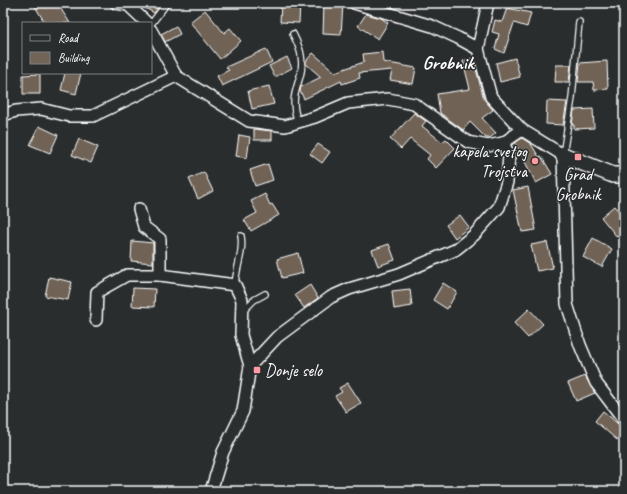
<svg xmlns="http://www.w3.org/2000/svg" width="627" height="494" font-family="Caveat,sans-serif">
	<rect width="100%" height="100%" fill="#2a2d2e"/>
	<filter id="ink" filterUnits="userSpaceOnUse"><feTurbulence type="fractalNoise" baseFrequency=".025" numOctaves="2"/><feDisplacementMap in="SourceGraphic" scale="8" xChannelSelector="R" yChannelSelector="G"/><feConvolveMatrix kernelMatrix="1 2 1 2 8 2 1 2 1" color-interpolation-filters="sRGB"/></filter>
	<g filter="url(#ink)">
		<g fill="#706457" stroke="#fff">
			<polygon points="33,3 57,3 70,23 45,23"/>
			<polygon points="136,3 162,3 154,13"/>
			<polygon points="281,3 300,3 299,23 280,22"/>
			<polygon points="324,3 343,3 341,35 323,34"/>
			<polygon points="507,8 531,13 527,27 514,23 504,53 495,49 499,34 492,32 495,20 502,22"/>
			<polygon points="205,10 224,33 230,28 241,41 220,59 190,22"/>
			<polygon points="366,14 381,18 388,23 378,39 358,26"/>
			<polygon points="176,26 180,34 165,42 161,34"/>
			<polygon points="266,49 272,62 222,86 217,76 229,70 226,67"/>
			<polygon points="382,52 383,62 416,68 413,84 390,80 392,70 359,73 360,78 342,84 341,81 304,99 300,91 301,87 321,77 306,64 306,61 313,53 335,72 364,62 363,54"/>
			<polygon points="287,57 292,68 275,77 269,66"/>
			<polygon points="473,58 484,99 493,110 482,118 496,133 490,138 486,138 470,122 463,130 440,113 437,94 470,89 463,61"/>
			<polygon points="515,58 520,77 500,82 496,63"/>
			<polygon points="607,61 608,89 594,90 593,82 578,82 580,63"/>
			<polygon points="556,65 571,65 569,82 555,82"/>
			<polygon points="65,73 81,73 76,94 61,90"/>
			<polygon points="40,74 40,94 23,94 23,75"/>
			<polygon points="269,86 274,104 252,109 248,91"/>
			<polygon points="547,101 567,102 563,125 546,124"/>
			<polygon points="593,109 594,128 574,129 574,125 572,125 574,110"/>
			<polygon points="414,113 426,121 422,126 442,142 446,139 455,148 436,168 427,159 430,155 410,139 401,149 390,139"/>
			<polygon points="39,126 58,135 50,153 30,145"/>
			<polygon points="254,129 272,131 272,140 254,140"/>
			<polygon points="239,135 250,137 247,158 236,156"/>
			<polygon points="522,138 531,144 539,157 541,156 552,174 536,183 515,143"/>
			<polygon points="79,139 98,147 91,163 72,155"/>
			<polygon points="318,144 330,152 322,163 310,154"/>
			<polygon points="268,164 273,180 255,186 250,170"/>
			<polygon points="204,172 213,191 198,199 189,179"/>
			<polygon points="528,187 536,230 522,232 513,190"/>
			<polygon points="265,194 270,205 272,204 279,215 251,231 244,220 257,213 251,201"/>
			<polygon points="614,206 624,217 624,231 617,237 601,217"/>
			<polygon points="460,215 469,227 455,238 446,225"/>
			<polygon points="593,238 612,249 602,267 583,257"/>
			<polygon points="132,241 153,243 153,263 131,261"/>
			<polygon points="547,242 553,268 537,271 531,245"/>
			<polygon points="389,244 395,260 378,266 372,250"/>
			<polygon points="298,253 303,273 282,278 277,259"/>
			<polygon points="49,277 72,282 68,300 45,296"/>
			<polygon points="443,283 457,292 447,309 433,300"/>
			<polygon points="310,285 318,298 304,308 295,295"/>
			<polygon points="133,288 155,289 154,307 132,306"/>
			<polygon points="410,289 412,306 394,309 392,291"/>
			<polygon points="529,309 543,324 528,338 514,323"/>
			<polygon points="585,376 595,393 576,401 568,383"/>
			<polygon points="348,383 361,403 346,412 335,396 342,392 339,388"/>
			<polygon points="603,411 624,429 624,432 617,440 595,421"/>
		</g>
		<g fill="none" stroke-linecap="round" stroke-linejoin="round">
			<defs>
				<g id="lane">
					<polyline points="151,24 167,3"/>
					<path d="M 293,34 C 296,40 300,48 301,55 C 306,81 286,91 298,122"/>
					<polyline points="563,155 572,98 579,22"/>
					<path d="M 235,285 C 236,267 244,252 241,236"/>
					<polyline points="242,312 254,300 265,294"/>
				</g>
				<g id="street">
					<polyline points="116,3 128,5 147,23"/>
					<polyline points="354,3 432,26 458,38 478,49 491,97 522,130"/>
					<polyline points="151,30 176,76"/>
					<polyline points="478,49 488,3"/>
					<polyline points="3,115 16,111 41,109 69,116 93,116 176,76 249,121 285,126 315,117 348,103 388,99 414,104 468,142 488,146 503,143 522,130 563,155 567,304 580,345 596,383 624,420"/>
					<polyline points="139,209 144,227 160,239 160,275 235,285 242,300 241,335 250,366"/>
					<polyline points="96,320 97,292 127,275 160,275"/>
					<polyline points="211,491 223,452 243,411 250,366 277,337 331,297 349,289 399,274 455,250 474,235 499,207 507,182 509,155 503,143"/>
				</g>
				<polyline id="secondary" points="563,155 613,175 624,175"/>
			</defs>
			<use href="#lane" stroke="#fff" stroke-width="8"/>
			<use href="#street" stroke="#fff" stroke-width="14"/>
			<use href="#secondary" stroke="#fff" stroke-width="18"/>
			<use href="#lane" stroke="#2a2d2e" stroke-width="5.5"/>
			<use href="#street" stroke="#2a2d2e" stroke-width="11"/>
			<use href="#secondary" stroke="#2a2d2e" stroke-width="15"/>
		</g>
	</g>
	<g fill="#ff9aa2" stroke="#2a2d2e" stroke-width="1.5">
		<rect x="574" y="153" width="8" height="8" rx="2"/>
		<circle cx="535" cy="161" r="4"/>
		<rect x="253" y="366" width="8" height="8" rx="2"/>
	</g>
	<g text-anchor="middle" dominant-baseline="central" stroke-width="3" stroke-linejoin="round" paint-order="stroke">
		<g font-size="17" fill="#fff" stroke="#2a2d2e" text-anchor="end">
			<text x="527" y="151">kapela svetog<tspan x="527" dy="20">Trojstva</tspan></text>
			<text x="578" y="174" text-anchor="middle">Grad<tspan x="578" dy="20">Grobnik</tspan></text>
			<text x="265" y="370" text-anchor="start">Donje selo</text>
		</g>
		<g font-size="19" font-weight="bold" fill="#fff" stroke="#2a2d2e">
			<text x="448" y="63">Grobnik</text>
		</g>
	</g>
	<rect width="627" height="494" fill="none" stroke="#2a2d2e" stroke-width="16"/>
	<rect x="8" y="8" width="611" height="478" fill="none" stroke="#fff" stroke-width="1.5" filter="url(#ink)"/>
	<rect x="22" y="22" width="130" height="52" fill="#2a2d2e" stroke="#7f8182"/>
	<rect x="30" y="35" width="20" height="6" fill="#2a2d2e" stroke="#7f8182"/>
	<text x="58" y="42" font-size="12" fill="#ffffff">Road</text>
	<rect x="30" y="52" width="20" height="12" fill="#706457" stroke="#7f8182"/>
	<text x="58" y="62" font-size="12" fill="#ffffff">Building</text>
</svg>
